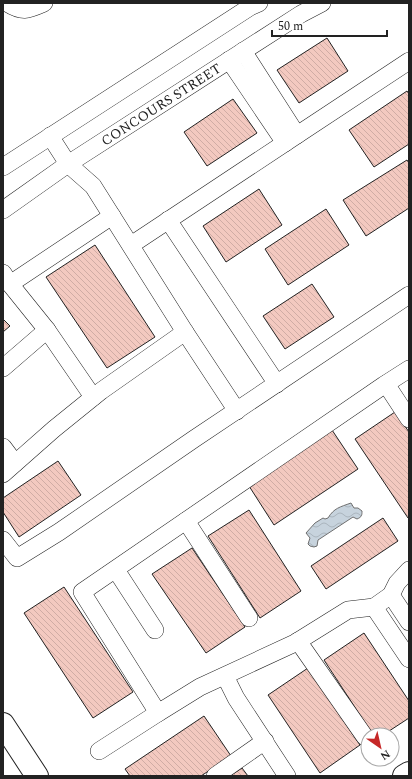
<svg xmlns="http://www.w3.org/2000/svg" width="412" height="779" font-family="Spectral,serif">
	<defs>
		<pattern id="water-waves" width="16" height="10" patternUnits="userSpaceOnUse"><rect width="16" height="10" fill="#c7d3dd"/><path d="M0 5q4-4 8 0t8 0" fill="none" stroke="#abb5bd"/></pattern>
		<pattern id="building-back-hatch" width="6" height="6" patternUnits="userSpaceOnUse"><rect width="6" height="6" fill="#f3c9c0"/><path d="M-1 5l2 2M0 0l6 6M5-1l2 2" fill="none" stroke="#d0aca5"/></pattern>
	</defs>
	<rect width="100%" height="100%" fill="#fff"/>
	<path fill="url(#water-waves)" stroke="#6f6f6f" d="M 351,503 L 354,508 L 358,508 L 362,511 C 362,515 362,517 357,519 L 353,517 L 318,540 L 317,546 L 314,547 L 310,546 L 308,544 L 310,538 L 306,533 L 315,523 L 323,518 L 325,519 L 328,518 C 334,508 340,507 351,503 Z"/>
	<g fill="url(#building-back-hatch)" stroke="#222">
		<polygon points="327,38 348,71 299,103 277,70"/>
		<polygon points="407,91 409,94 409,144 374,167 349,130"/>
		<polygon points="233,99 257,133 207,166 184,132"/>
		<polygon points="407,160 409,163 409,208 366,236 343,200"/>
		<polygon points="259,189 282,225 226,262 203,226"/>
		<polygon points="326,209 349,245 288,285 265,249"/>
		<polygon points="95,245 155,337 107,368 46,277"/>
		<polygon points="312,284 334,317 285,349 263,316"/>
		<polygon points="3,319 10,326 3,332"/>
		<polygon points="395,412 409,432 409,518 408,518 355,439"/>
		<polygon points="332,430 358,469 274,525 249,486"/>
		<polygon points="58,461 81,495 19,537 3,512 3,498"/>
		<polygon points="249,510 301,591 260,618 208,536"/>
		<polygon points="383,518 398,541 326,589 311,566"/>
		<polygon points="192,548 245,627 206,653 152,574"/>
		<polygon points="64,587 133,692 93,718 24,613"/>
		<polygon points="364,633 409,701 409,718 383,735 373,735 324,660"/>
		<polygon points="308,668 360,745 320,773 268,695"/>
		<polygon points="204,716 231,756 201,776 130,776 125,769"/>
		<polygon points="242,768 248,776 230,776"/>
	</g>
	<g fill="none" stroke-linecap="round" stroke-linejoin="round">
		<defs>
			<g id="minor">
				<path d="M 7,3 C 23,13 28,10 44,3"/>
				<polyline points="229,60 285,143"/>
				<polyline points="297,135 409,61"/>
				<polyline points="50,136 68,164 93,186 185,332 237,411"/>
				<polyline points="3,167 250,7 259,3"/>
				<path id="s1" d="M 3,210 L 68,164 L 301,14 L 322,3"/>
				<polyline points="168,220 277,384"/>
				<polyline points="131,245 297,135 243,51"/>
				<polyline points="3,273 10,284 47,330 93,397"/>
				<polyline points="10,284 112,216"/>
				<polyline points="3,368 47,330"/>
				<polyline points="409,369 384,385 82,592 158,713 200,687 295,643 348,610 374,607 391,595 397,583 409,570"/>
				<polyline points="386,384 409,419"/>
				<polyline points="3,447 15,463"/>
				<polyline points="3,474 54,429 101,391 185,332"/>
				<polyline points="186,521 249,618"/>
				<polyline points="3,540 17,558 59,532 194,439 409,295"/>
				<polyline points="116,570 155,630"/>
				<polyline points="391,595 409,622"/>
				<polyline points="374,607 409,659"/>
				<polyline points="298,641 365,737"/>
				<polyline points="225,676 236,698 287,776"/>
				<polyline points="99,751 158,713"/>
				<polyline points="215,776 265,741"/>
			</g>
			<g id="major">
				<polyline points="3,724 37,776"/>
				<polyline points="404,776 409,773"/>
			</g>
		</defs>
		<use href="#minor" stroke="#222" stroke-width="18"/>
		<use href="#major" stroke="#222" stroke-width="24"/>
		<use href="#minor" stroke="#fff" stroke-width="17"/>
		<use href="#major" stroke="#fff" stroke-width="22"/>
	</g>
	<g text-anchor="middle" dominant-baseline="central" stroke-width="3" stroke-linejoin="round" paint-order="stroke">
		<g font-size="14" fill="#222" stroke="#fff">
			<text stroke="none"><textPath href="#s1" startOffset="190">CONCOURS STREET</textPath></text>
		</g>
	</g>
	<rect width="412" height="779" fill="none" stroke="#222222" stroke-width="8"/>
	<g transform="translate(380 747) rotate(146)"><circle r="19" fill="#ffffff" stroke="#a7a7a7"/>
	<path d="M0-3L7 15L0 10L-7 15Z" fill="#c62828"/>
	<text y="-6" font-size="11" font-weight="bold" text-anchor="middle" fill="#222222">N</text>
	</g>
	<path d="M272 30v6h115v-6" fill="none" stroke="#222222" stroke-width="2"/>
	<text x="278" y="30" font-size="12" fill="#222222" stroke="#ffffff" stroke-width="3" paint-order="stroke">50 m</text>
</svg>
